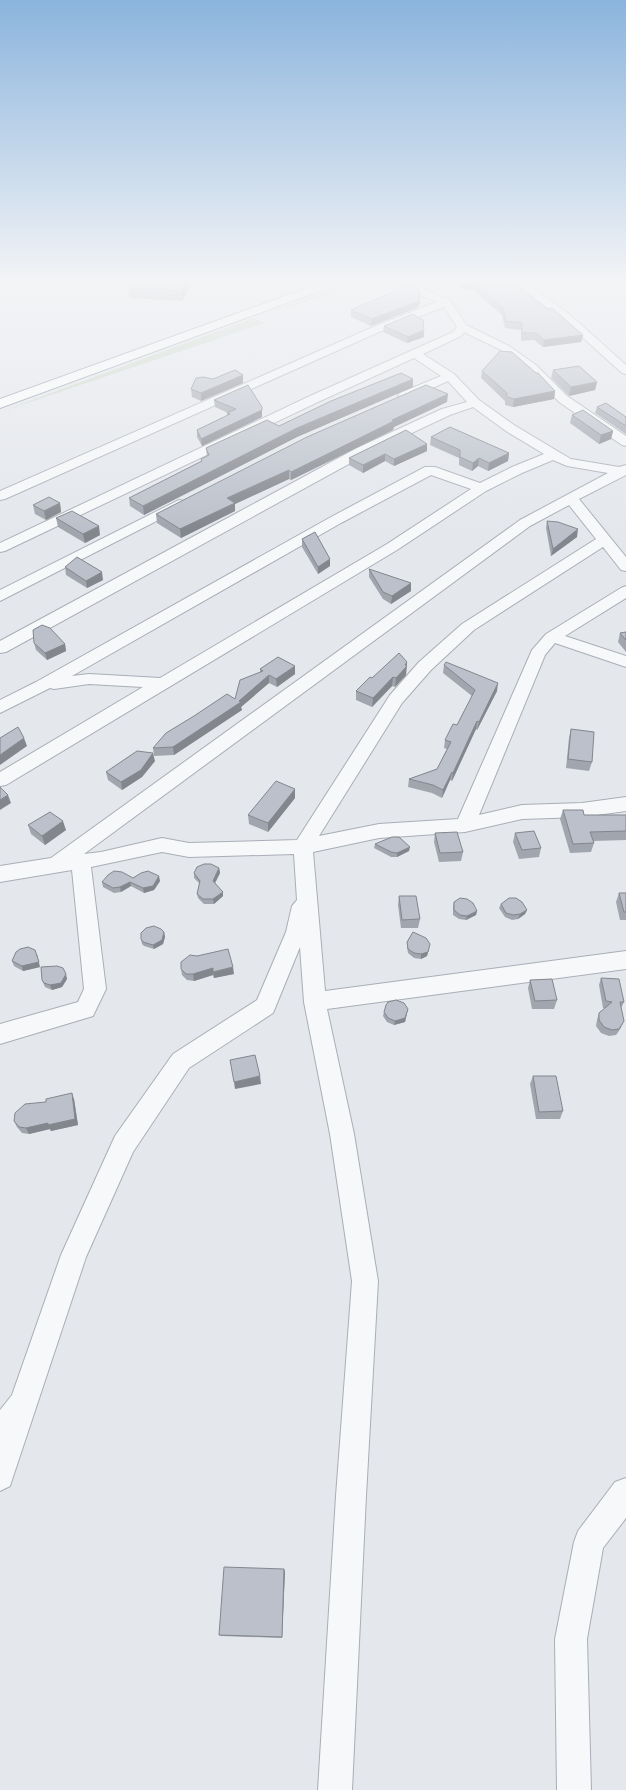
<svg xmlns="http://www.w3.org/2000/svg" width="626" height="1790" font-family="'DM Sans',sans-serif">
	<rect width="100%" height="100%" fill="#e4e7ec"/>
	<g fill="#c9d6c5">
		<polygon points="359,279 381,279 269,313"/>
		<polygon points="253,318 265,323 0,412"/>
	</g>
	<g fill="none" stroke-linecap="round" stroke-linejoin="round">
		<defs>
			<g id="street">
				<path d="M 383,279 L 397,279 L 450,300 L 466,325 L 509,346 L 536,365 L 567,396 L 626,436 L 626,446 L 622,445 L 559,402 L 528,369 L 501,350 L 464,332 L 461,336 L 423,354 L 454,374 L 479,400 L 514,425 L 559,452 L 571,459 L 619,467 L 626,465 L 626,475 L 579,499 L 626,557 L 626,571 L 621,570 L 603,547 L 474,630 L 431,670 L 402,703 L 319,836 L 379,824 L 458,819 L 532,650 L 546,634 L 621,588 L 626,586 L 626,598 L 565,636 L 626,656 L 626,667 L 555,643 L 545,655 L 479,815 L 522,805 L 582,803 L 626,797 L 626,811 L 582,817 L 522,819 L 465,832 L 379,838 L 313,852 L 325,991 L 626,951 L 626,969 L 327,1009 L 354,1134 L 378,1281 L 366,1496 L 352,1790 L 318,1790 L 336,1496 L 352,1281 L 330,1134 L 304,1002 L 300,947 L 273,1013 L 189,1068 L 133,1152 L 86,1257 L 10,1486 L 0,1491 L 0,1410 L 12,1395 L 61,1255 L 115,1136 L 173,1054 L 257,1000 L 286,932 L 292,906 L 297,900 L 294,854 L 189,857 L 162,852 L 91,867 L 106,989 L 93,1016 L 0,1044 L 0,1024 L 78,1002 L 84,989 L 72,870 L 0,882 L 0,866 L 51,858 L 520,520 L 608,473 L 567,466 L 553,460 L 522,473 L 486,491 L 397,550 L 6,785 L 0,786 L 0,772 L 143,687 L 89,684 L 54,689 L 50,688 L 0,713 L 0,700 L 36,682 L 331,517 L 425,467 L 435,467 L 480,483 L 512,467 L 544,454 L 506,431 L 473,407 L 450,415 L 367,454 L 6,652 L 0,653 L 0,641 L 357,448 L 442,409 L 467,402 L 448,381 L 408,399 L 400,399 L 398,396 L 400,393 L 441,376 L 414,358 L 318,402 L 5,551 L 0,552 L 0,543 L 310,396 L 453,332 L 457,327 L 444,307 L 379,332 L 5,499 L 0,500 L 0,491 L 371,328 L 437,302 ZM 431,475 L 471,489 L 387,544 L 160,678 L 89,674 L 72,676 L 341,523 ZM 569,505 L 596,539 L 462,624 L 419,662 L 390,695 L 297,840 L 189,843 L 162,838 L 101,852 L 84,854 L 530,526 Z"/>
				<polygon points="509,279 521,279 569,314 626,365 626,374 622,373 561,318"/>
				<polygon points="179,500 184,501 186,504 184,507 0,601 0,590"/>
				<polygon points="626,1478 626,1518 603,1548 587,1639 591,1790 557,1790 555,1639 574,1542 578,1531 615,1482"/>
			</g>
			<polygon id="highway" points="332,279 348,279 347,281 0,408 0,399"/>
		</defs>
		<use href="#street" stroke="#a9aeb7" stroke-width="2"/>
		<use href="#highway" stroke="#8b94a3" stroke-width="2"/>
		<use href="#street" fill="#f7f8fa" fill-rule="evenodd"/>
		<use href="#highway" fill="#fff" fill-rule="evenodd"/>
	</g>
	<g fill="#a1a5ae">
		<polygon points="133,279 195,279 182,301 130,298 128,288"/>
		<polygon points="452,279 509,279 547,309 583,335 581,342 543,347 534,340 521,341 521,330 505,328 502,315 472,289 464,290"/>
		<polygon points="420,297 420,304 417,308 371,326 351,317 351,310"/>
		<polygon points="384,326 424,330 424,337 407,343 383,332"/>
		<polygon points="553,370 597,382 595,390 569,396 551,378"/>
		<polygon points="482,371 555,391 554,399 513,407 505,405 505,401 481,378"/>
		<polygon points="213,379 243,383 201,401 192,397 191,389"/>
		<polygon points="413,387 297,437 144,515 130,506 129,498 201,461 201,459 207,456 206,448 279,426"/>
		<polygon points="214,400 262,407 262,417 202,446 197,437 197,430 228,416 227,413 228,413 215,407"/>
		<polygon points="447,402 394,427 393,430 291,480 289,479 235,504 235,511 181,538 157,523 156,514"/>
		<polygon points="597,407 626,417 626,434 595,413"/>
		<polygon points="572,415 613,431 611,439 599,444 570,423"/>
		<polygon points="406,430 427,451 394,466 385,461 363,473 349,465 349,458"/>
		<polygon points="431,437 509,453 508,461 488,471 478,466 472,471 459,465 459,458 430,445"/>
		<polygon points="60,503 61,512 46,520 35,514 33,505"/>
		<polygon points="56,518 100,535 85,543 58,527"/>
		<polygon points="547,521 577,537 551,556 546,528"/>
		<polygon points="302,539 330,566 318,574 302,547"/>
		<polygon points="65,567 103,580 87,588 66,575"/>
		<polygon points="369,569 411,591 391,604 383,599 369,577"/>
		<polygon points="626,632 626,652 618,642 620,633"/>
		<polygon points="34,643 65,644 66,651 47,660 36,650"/>
		<polygon points="407,662 406,675 395,687 392,686 372,707 356,700 356,691 372,678"/>
		<polygon points="444,665 497,691 477,730 476,729 452,781 450,780 442,798 432,793 408,787 409,779 437,769 447,749 444,748 445,740 457,725 472,696 443,673"/>
		<polygon points="260,669 295,674 277,687 269,683 241,707 242,710 174,755 154,756 153,748 235,699 260,673"/>
		<polygon points="571,729 592,762 589,771 566,768 569,738"/>
		<polygon points="155,761 142,777 122,790 108,780 106,772"/>
		<polygon points="295,789 295,798 268,832 249,824 248,815"/>
		<polygon points="563,810 584,815 626,815 626,840 593,841 594,843 591,852 570,853 560,819"/>
		<polygon points="28,825 66,830 45,845 31,834"/>
		<polygon points="435,833 463,852 461,861 439,862 434,842"/>
		<polygon points="515,833 541,848 539,857 519,859 513,842"/>
		<polygon points="375,844 409,851 397,857 391,857 374,848"/>
		<polygon points="219,868 220,873 215,883 223,896 214,904 204,904 198,898 197,894 200,884 194,878 194,873"/>
		<polygon points="133,878 160,881 154,890 144,893 131,886 121,892 114,893 103,887 102,882"/>
		<polygon points="619,893 626,893 626,920 620,920 616,902"/>
		<polygon points="399,896 420,919 418,928 401,928 398,905"/>
		<polygon points="454,902 477,911 476,915 466,920 459,919 453,915 453,906"/>
		<polygon points="501,904 527,910 525,914 518,919 512,920 505,917 499,908"/>
		<polygon points="164,932 165,937 163,944 154,949 144,946 142,944 141,939"/>
		<polygon points="407,942 429,948 427,956 421,959 414,958 408,953 407,947"/>
		<polygon points="12,961 40,967 23,971 14,966"/>
		<polygon points="181,962 234,974 214,978 213,975 194,981 187,980 182,975 181,969"/>
		<polygon points="601,978 624,1002 621,1008 621,1027 616,1035 609,1036 601,1033 596,1026 597,1020 599,1013 605,1008 603,1008 599,985"/>
		<polygon points="67,979 62,987 52,990 45,987 42,980"/>
		<polygon points="530,980 557,1000 554,1009 532,1009 528,988"/>
		<polygon points="384,1012 407,1013 405,1022 394,1025 387,1022 383,1016"/>
		<polygon points="533,1076 563,1111 560,1119 536,1119 530,1084"/>
		<polygon points="74,1099 78,1125 51,1131 50,1129 29,1134 22,1133 17,1127 14,1121 46,1102"/>
		<polygon points="285,1571 282,1638 221,1636 219,1635"/>
	</g>
	<g fill="#83868d">
		<polygon points="188,279 195,279 182,301 181,291"/>
		<polygon points="473,282 472,289 464,290 465,283"/>
		<polygon points="420,297 420,304 417,308 371,326 372,319"/>
		<polygon points="424,330 424,337 407,343 408,337"/>
		<polygon points="583,335 581,342 543,347 544,340"/>
		<polygon points="243,375 243,383 201,401 201,393"/>
		<polygon points="413,379 413,387 297,437 144,515 143,506 297,428"/>
		<polygon points="597,382 595,390 569,396 571,387"/>
		<polygon points="555,391 554,399 513,407 514,399"/>
		<polygon points="448,394 447,402 394,427 393,430 291,480 291,472 392,420"/>
		<polygon points="262,407 262,417 202,446 201,439"/>
		<polygon points="613,431 611,439 599,444 601,435"/>
		<polygon points="427,444 427,451 394,466 394,459"/>
		<polygon points="509,453 508,461 488,471 489,463"/>
		<polygon points="385,454 385,461 363,473 363,465"/>
		<polygon points="479,458 478,466 472,471 473,463"/>
		<polygon points="289,470 289,479 235,504 235,511 181,538 180,529 227,498"/>
		<polygon points="60,503 61,512 46,520 44,511"/>
		<polygon points="99,526 100,535 85,543 83,534"/>
		<polygon points="578,529 577,537 551,556 553,549"/>
		<polygon points="330,559 330,566 318,574 318,567"/>
		<polygon points="102,572 103,580 87,588 86,581"/>
		<polygon points="411,583 411,591 391,604 392,596"/>
		<polygon points="65,644 66,651 47,660 45,653"/>
		<polygon points="407,662 406,675 395,687 396,678 405,665"/>
		<polygon points="295,666 295,674 277,687 276,679"/>
		<polygon points="269,675 269,683 241,707 242,710 174,755 173,747 239,701"/>
		<polygon points="393,677 392,686 372,707 373,698"/>
		<polygon points="498,683 497,691 477,730 479,722"/>
		<polygon points="477,721 476,729 452,781 453,773"/>
		<polygon points="24,738 27,746 0,765 0,755"/>
		<polygon points="153,753 155,761 142,777 122,790 121,782"/>
		<polygon points="452,772 450,780 442,798 443,790"/>
		<polygon points="295,789 295,798 268,832 268,823"/>
		<polygon points="8,795 11,803 0,810 0,800"/>
		<polygon points="63,821 66,830 45,845 42,836"/>
		<polygon points="410,847 409,851 397,857 397,853"/>
		<polygon points="219,868 220,873 214,885 213,881"/>
		<polygon points="159,876 160,881 154,890 144,893 143,888"/>
		<polygon points="130,882 131,886 121,892 120,887"/>
		<polygon points="223,892 223,896 214,904 213,899"/>
		<polygon points="527,910 525,914 518,919 520,914"/>
		<polygon points="477,911 476,915 466,920 467,916"/>
		<polygon points="164,932 165,937 163,944 154,949 153,945"/>
		<polygon points="430,944 427,956 421,959 421,954"/>
		<polygon points="37,954 40,967 23,971 22,966"/>
		<polygon points="233,967 234,974 214,978 213,972"/>
		<polygon points="213,968 213,975 194,981 193,974"/>
		<polygon points="66,974 67,979 62,987 52,990 50,985"/>
		<polygon points="408,1009 405,1022 394,1025 395,1021"/>
		<polygon points="624,1021 621,1027 616,1035 619,1029"/>
		<polygon points="260,1076 261,1084 235,1089 234,1082"/>
		<polygon points="72,1093 74,1099 78,1125 51,1131 50,1129 29,1134 26,1128 48,1123"/>
		<polygon points="284,1569 285,1571 282,1638 282,1637"/>
	</g>
	<g fill="#bbc0ca" stroke="#83868d">
		<polygon points="133,279 188,279 181,291 128,288"/>
		<polygon points="460,279 509,279 547,309 552,308 583,335 544,340 536,333 522,333 522,323 506,321 503,308 473,282 465,283"/>
		<polygon points="409,285 419,289 420,297 418,301 372,319 351,310"/>
		<polygon points="413,314 423,320 424,330 408,337 384,326"/>
		<polygon points="500,351 512,352 536,373 538,373 555,391 514,399 507,397 507,393 482,371"/>
		<polygon points="579,366 597,382 571,387 553,370"/>
		<polygon points="235,370 243,375 201,393 191,389 196,378 203,377 213,379"/>
		<polygon points="401,373 413,379 297,428 143,506 129,498 202,461 201,459 209,455 206,448 267,420 279,426 331,401"/>
		<polygon points="248,385 262,407 262,410 201,439 197,430 230,414 227,413 236,409 214,400"/>
		<polygon points="426,385 448,394 392,420 394,421 291,472 289,470 227,498 235,503 180,529 156,514 307,437"/>
		<polygon points="606,403 626,417 626,426 597,407"/>
		<polygon points="583,410 613,431 601,435 572,415"/>
		<polygon points="450,427 509,453 489,463 479,458 473,463 460,457 460,450 431,437"/>
		<polygon points="406,430 427,444 394,459 385,454 363,465 349,458"/>
		<polygon points="49,497 60,503 44,511 33,505"/>
		<polygon points="72,511 99,526 83,534 56,518"/>
		<polygon points="547,521 558,522 578,529 553,549"/>
		<polygon points="315,532 330,559 318,567 302,539"/>
		<polygon points="77,557 102,572 86,581 65,567"/>
		<polygon points="369,569 411,583 392,596 383,592"/>
		<polygon points="42,625 50,628 65,644 45,653 34,643 33,630"/>
		<polygon points="626,632 626,640 620,633"/>
		<polygon points="399,653 407,662 405,665 407,666 396,678 393,677 373,698 356,691 370,677 372,678"/>
		<polygon points="278,657 295,666 276,679 269,675 239,701 241,702 173,747 153,748 166,733 194,716 227,694 235,699 240,680 263,671 260,669"/>
		<polygon points="446,662 498,683 479,722 477,721 453,773 452,772 443,790 433,785 409,779 437,769 451,742 445,740 453,724 457,725 475,690 444,665"/>
		<polygon points="18,727 24,738 0,755 0,738"/>
		<polygon points="571,729 594,732 592,762 568,759"/>
		<polygon points="137,751 153,753 141,770 121,782 106,772"/>
		<polygon points="276,781 295,789 268,823 248,815"/>
		<polygon points="0,787 8,795 0,800"/>
		<polygon points="563,810 583,810 584,815 626,815 626,831 590,832 594,843 573,844"/>
		<polygon points="50,812 63,821 42,836 28,825"/>
		<polygon points="534,831 541,848 522,850 515,833"/>
		<polygon points="457,832 463,852 440,853 435,833"/>
		<polygon points="392,837 399,837 410,847 397,853 391,852 375,844"/>
		<polygon points="204,864 211,864 219,868 213,881 223,892 213,899 203,899 197,894 200,881 194,873 197,867"/>
		<polygon points="114,871 122,872 133,878 141,873 148,871 159,876 153,886 143,888 130,882 120,887 113,888 102,882 108,875"/>
		<polygon points="619,893 626,893 626,912 624,912"/>
		<polygon points="399,896 416,896 420,919 402,920"/>
		<polygon points="460,898 467,899 473,903 477,911 467,916 460,915 454,910 454,902"/>
		<polygon points="509,898 516,898 522,902 527,910 520,914 513,915 506,913 501,904"/>
		<polygon points="154,926 161,929 164,932 162,940 153,945 143,942 141,939 141,933 146,928"/>
		<polygon points="413,932 426,938 430,944 428,952 421,954 414,953 408,949 407,942"/>
		<polygon points="28,947 35,950 39,962 22,966 12,961 16,952 20,949"/>
		<polygon points="228,949 233,967 213,972 213,968 193,974 186,974 181,969 181,962 190,955 197,956"/>
		<polygon points="57,966 63,968 66,974 61,983 50,985 44,983 42,980 41,967"/>
		<polygon points="601,978 619,979 624,1002 620,1002 624,1021 619,1029 612,1030 604,1027 599,1020 599,1013 612,1002 606,1001"/>
		<polygon points="552,979 557,1000 535,1001 530,980"/>
		<polygon points="396,1000 404,1003 408,1009 405,1018 395,1021 388,1018 384,1012 386,1005 388,1002"/>
		<polygon points="255,1055 260,1076 234,1082 230,1060"/>
		<polygon points="533,1076 556,1076 563,1111 539,1112"/>
		<polygon points="72,1093 75,1119 48,1125 48,1123 26,1128 19,1127 14,1121 15,1113 25,1104 46,1102 46,1099"/>
		<polygon points="224,1567 284,1569 282,1637 219,1635"/>
	</g>
	<linearGradient id="sky" x2="0" y2="1"><stop stop-color="#8bb4dd"/><stop offset="0.53" stop-color="#f3f4f6"/><stop offset="1" stop-color="#f3f4f6" stop-opacity="0"/></linearGradient>
	<rect width="626" height="530" fill="url(#sky)"/>
</svg>
